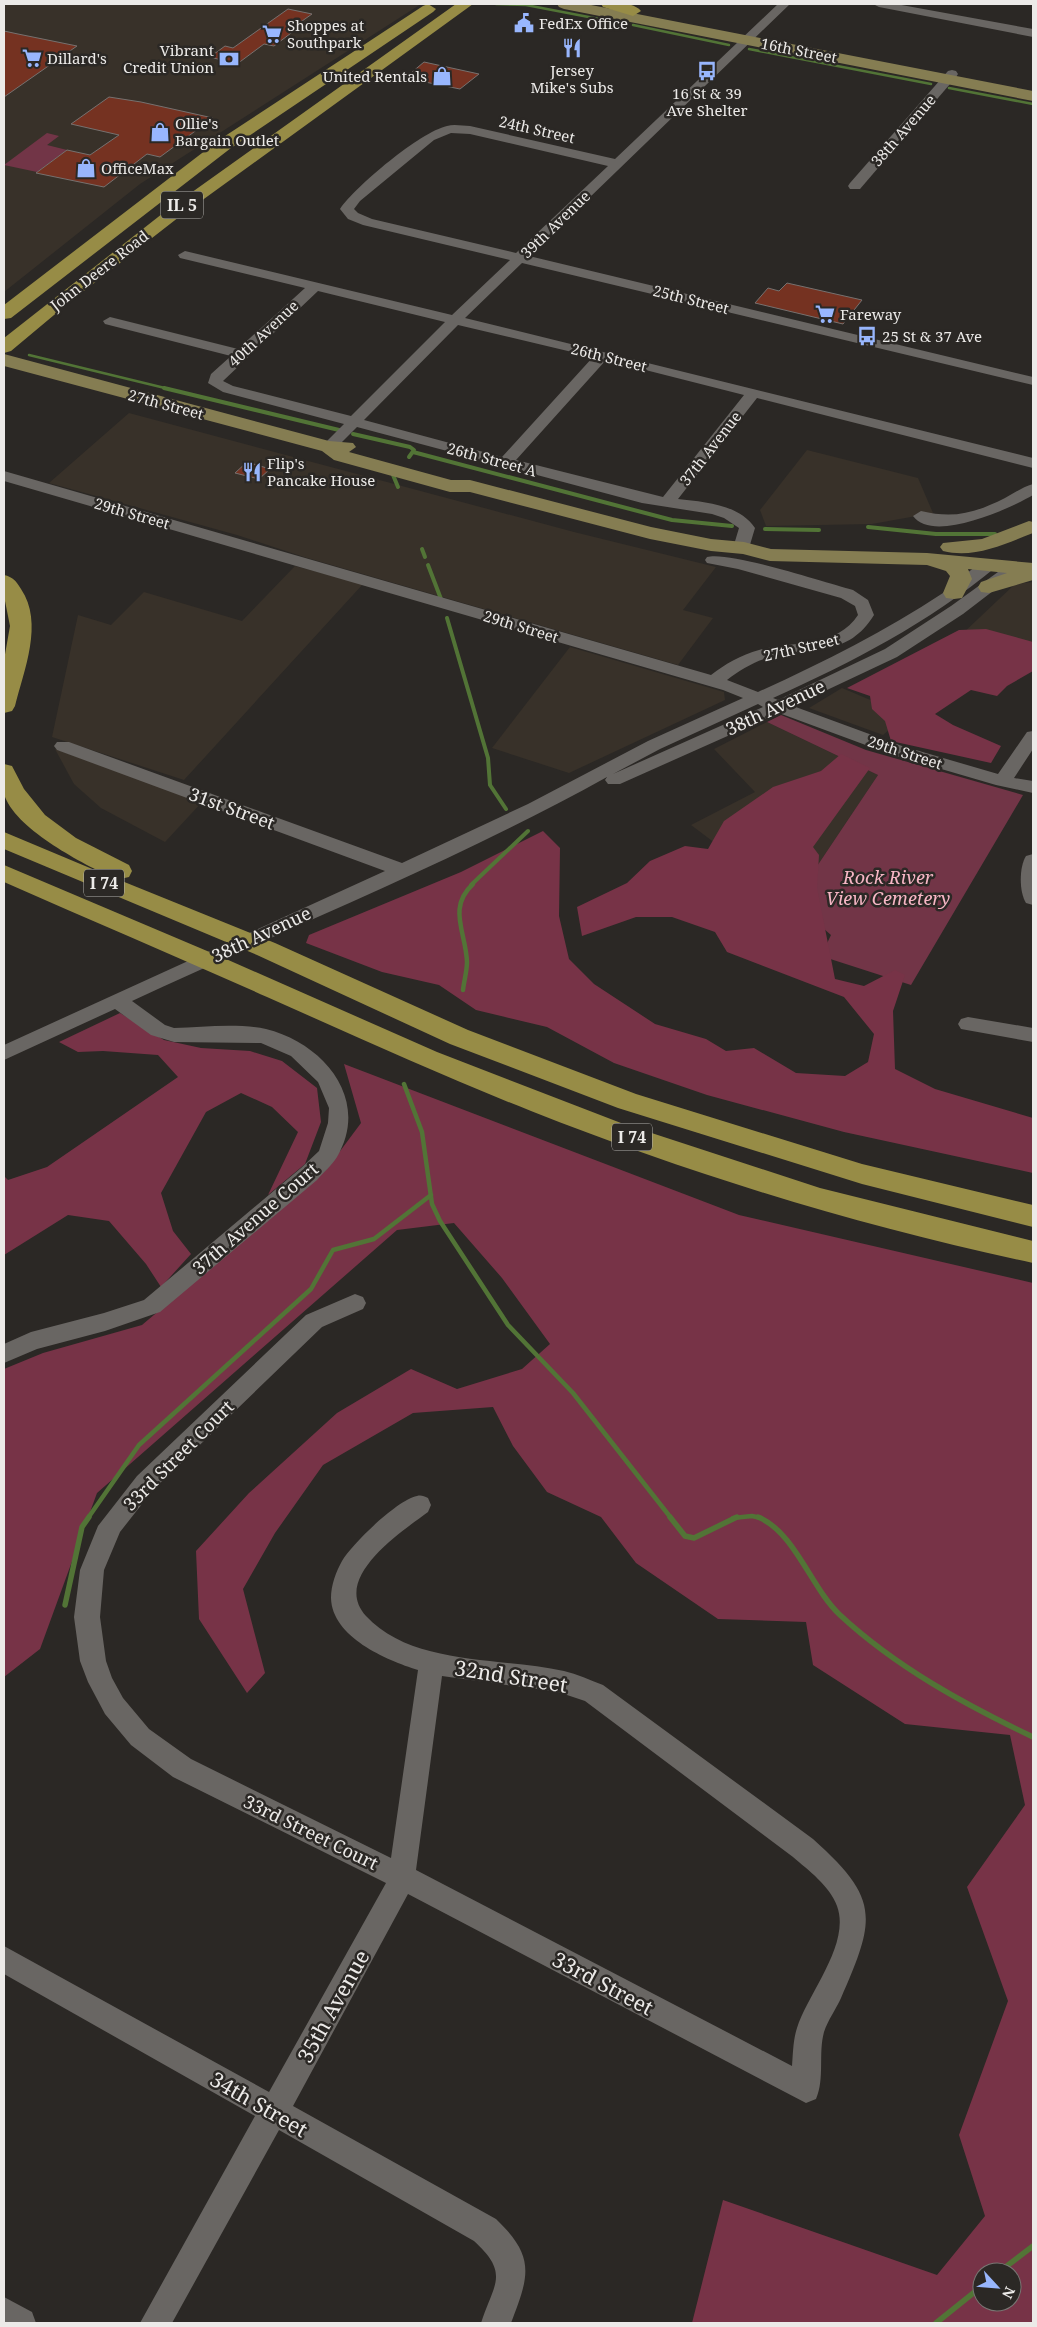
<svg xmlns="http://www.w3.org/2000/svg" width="1037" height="2327" font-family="'Noto Serif',serif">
	<rect width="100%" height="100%" fill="#2b2825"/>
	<g fill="#383129">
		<polygon points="4,4 421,4 140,184 4,292"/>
		<polygon points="129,413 574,532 716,567 683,610 713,618 678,665 304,557 237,535 49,483"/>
		<polygon points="807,450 918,478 933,513 872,524 766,526 760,510"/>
		<polygon points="295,566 363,584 184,780 52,737 78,615 111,625 144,592 242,621"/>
		<polygon points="1033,582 1033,657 960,636 1015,584"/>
		<polygon points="570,647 724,692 725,700 569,773 492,748"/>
		<polygon points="842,688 906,715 883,735 809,708"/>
		<polygon points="767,722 878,775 793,902 691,825 755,792 714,749"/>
		<polygon points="55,749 202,802 165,842 101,808 74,784"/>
	</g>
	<g fill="#723547">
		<polygon points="47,133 59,136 47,145 67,150 37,172 4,165"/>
		<polygon points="781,715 866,750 1023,795 911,985 821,956 831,935 793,902 878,775 767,722"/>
	</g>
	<g fill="#773347" fill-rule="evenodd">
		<polygon points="986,629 1033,642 1033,671 1007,686 997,696 971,690 935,714 953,725 1001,746 991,763 891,741 885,721 872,709 870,696 847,688 959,630"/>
		<polygon points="841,754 870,768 813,847 819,855 817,888 835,979 864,986 895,970 905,975 893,1011 895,1069 935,1089 1033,1118 1033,1173 844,1132 707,1095 614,1063 547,1027 476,1010 439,985 382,972 306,943 309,935 461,872 543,831 560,848 559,916 569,959 594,984 655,1024 706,1039 726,1051 754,1048 796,1073 845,1076 868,1062 874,1034 844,997 727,952 715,932 672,917 636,917 582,936 577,907 627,883 650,861 685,846 708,849 724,821 773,787 821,771"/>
		<polygon points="120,1013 164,1040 201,1048 250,1051 282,1061 317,1088 321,1122 305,1164 268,1195 298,1132 272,1107 241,1093 206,1112 161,1193 173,1231 191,1254 161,1287 146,1264 109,1221 68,1215 4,1255 4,1176 8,1180 47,1167 178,1077 158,1055 103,1051 78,1052 59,1042"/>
		<path d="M 344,1064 L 739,1215 L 1033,1283 L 1033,2323 L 692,2323 L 723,2200 L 937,2275 L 985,2216 L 959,2135 L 1008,2001 L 967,1887 L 1025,1805 L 1010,1735 L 905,1724 L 813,1665 L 806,1622 L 718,1619 L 636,1563 L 601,1517 L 547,1492 L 513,1446 L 493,1407 L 413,1413 L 323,1465 L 275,1533 L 243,1589 L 265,1673 L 247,1693 L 199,1619 L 196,1551 L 249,1493 L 337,1413 L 411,1369 L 457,1389 L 522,1369 L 550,1344 L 502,1278 L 454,1223 L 397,1230 L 97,1493 L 40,1649 L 4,1677 L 4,1369 L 43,1353 L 142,1325 L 326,1170 L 361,1123 ZM 982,2272 L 1012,2272 L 1012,2302 L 982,2302 Z"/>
	</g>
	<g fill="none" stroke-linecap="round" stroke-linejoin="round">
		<g stroke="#527436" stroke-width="2.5">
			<polyline points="496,4 526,5 620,23"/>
			<polyline points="633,25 729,45"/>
			<polyline points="749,49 931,84"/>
			<polyline points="949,88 1033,104"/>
			<polyline points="29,355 169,389"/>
		</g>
		<g stroke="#527436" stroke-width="4">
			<polyline points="164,388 339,430"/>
			<polyline points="353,434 410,447 414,450 409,457"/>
			<polyline points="413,452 672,520 732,526"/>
			<polyline points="393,475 398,487"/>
			<polyline points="868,527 936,534 995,534"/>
			<polyline points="765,529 819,530"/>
			<polyline points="422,549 425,557"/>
			<polyline points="428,565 441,599"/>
			<polyline points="447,618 488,758 490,785 506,809"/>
			<polyline points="471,885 528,831"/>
		</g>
		<g stroke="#527436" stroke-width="4.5">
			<path d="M 463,990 C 464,981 467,971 467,962 C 466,932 447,908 473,884"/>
			<polyline points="404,1084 422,1132 432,1204 440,1221 508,1325 573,1393 671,1518"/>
			<polyline points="88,1518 139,1445 311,1289 333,1250 374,1239 431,1195"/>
			<polyline points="733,1518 752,1516 761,1518"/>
		</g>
		<g stroke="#527436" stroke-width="5.5">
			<polyline points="670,1517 685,1536 694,1538 737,1517"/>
			<path d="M 758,1517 C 795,1532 811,1588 840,1615 C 896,1667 964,1704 1033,1737"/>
			<polyline points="65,1605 82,1527 89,1517"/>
			<polyline points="999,2272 1033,2246"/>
			<polyline points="936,2323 982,2286"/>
		</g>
	</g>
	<g fill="#753221" stroke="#76716f">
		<polygon points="288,9 312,14 295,26 299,27 274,46 264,44 237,64 210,57 225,46 233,48"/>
		<polygon points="4,31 18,34 77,46 4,97"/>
		<polygon points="424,62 479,74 460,89 405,78"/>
		<polygon points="109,97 141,102 213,118 160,157 147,154 104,187 36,173 67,150 90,155 119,135 71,124"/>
		<polygon points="787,283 862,300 843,324 755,303 768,288 779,291"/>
		<polygon points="247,462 270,469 259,479 235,473"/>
	</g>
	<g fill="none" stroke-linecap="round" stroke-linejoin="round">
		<g fill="#696663" fill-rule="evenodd">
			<path d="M 778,4 L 790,4 L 529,256 L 1033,377 L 1033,385 L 522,263 L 465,318 L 1033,458 L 1033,468 L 757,398 L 678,499 C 704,502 739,504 755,528 L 749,548 L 741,553 L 733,548 L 739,528 L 724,518 L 712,514 L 642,503 L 357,427 L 334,450 L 324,450 L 321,447 L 344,424 L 223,392 L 208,383 L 211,374 L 231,356 L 105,324 L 103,321 L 110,317 L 238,349 L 305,288 L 180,258 L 178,255 L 185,251 L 452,315 L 510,260 L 363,225 L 348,219 L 340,209 C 356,186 420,132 447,126 C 454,124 463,126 470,126 L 615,159 ZM 451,133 L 470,134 L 608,166 L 516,253 L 372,219 L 358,213 L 354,209 L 360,201 L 434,140 ZM 318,291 L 445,322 L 351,416 L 233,386 L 223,381 ZM 458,325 L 593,357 L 502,457 L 364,420 ZM 606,360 L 744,395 L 663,497 L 516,460 Z"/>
			<polygon points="873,4 896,4 1033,29 1033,37 879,7"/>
			<polygon points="952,70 956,71 958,74 956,77 860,189 850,189 848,186 850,183 948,71"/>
			<path d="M 4,471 L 711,675 C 725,664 741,655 759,650 C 792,641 837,648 858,615 L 855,606 L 841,598 L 738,569 L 707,563 L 705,560 L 707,557 C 731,551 825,583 853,590 L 868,600 L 874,615 C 848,657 813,647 771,657 C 755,661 740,670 727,680 L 758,692 C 822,663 884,632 943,593 C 956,584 980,557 996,561 L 998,564 L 996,567 C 928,623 853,662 773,698 L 778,700 L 885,649 L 951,606 L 998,572 L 1010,572 L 1012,575 L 1010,578 L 963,614 L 897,657 L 793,706 L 902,746 L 998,774 L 1027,732 L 1033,731 L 1033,749 L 1014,778 L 1033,781 L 1033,793 L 996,785 L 890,754 L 779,713 L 620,784 L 608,784 L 605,780 L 607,777 C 454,862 290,927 132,1001 L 165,1025 L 174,1028 C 204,1027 237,1023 266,1029 C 323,1043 371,1099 337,1157 C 332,1165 323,1173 317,1180 L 160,1312 L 105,1331 L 37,1349 L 4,1363 L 4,1344 L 31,1332 L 104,1313 L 144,1300 L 301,1168 L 319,1151 L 328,1123 L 329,1108 L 318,1082 L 291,1056 L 261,1043 L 174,1042 L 151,1035 L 115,1009 L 4,1060 L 4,1045 L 385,871 L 57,750 L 54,746 L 57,742 L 69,742 L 402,863 L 528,804 L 648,741 L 743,698 L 723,690 L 4,481 ZM 758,704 L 763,707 L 613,774 L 660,749 Z"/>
			<path d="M 1033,484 L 1033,495 C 1011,508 933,544 913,516 L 921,511 C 954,519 975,513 1005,498 C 1014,493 1023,487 1033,484 Z"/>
			<path d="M 1033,854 L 1033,905 L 1026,903 C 1019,892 1019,867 1026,856 Z"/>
			<polygon points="968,1017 1033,1028 1033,1042 961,1029 958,1024 961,1019"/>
			<path d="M 355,1294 L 363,1297 L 366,1303 L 363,1309 L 322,1327 L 153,1490 L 120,1532 L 104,1570 L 100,1617 L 106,1661 L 112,1678 L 123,1698 L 149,1729 L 191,1759 L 391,1858 L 418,1670 C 386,1660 332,1637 331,1598 C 331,1585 336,1572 342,1561 C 352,1544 397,1500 417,1496 C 421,1495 424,1496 428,1498 L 431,1505 L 428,1512 C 401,1532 331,1578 366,1616 C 412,1666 501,1657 564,1671 C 577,1674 590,1680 603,1685 L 813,1839 C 880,1899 876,1918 841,1998 C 836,2009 828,2020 824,2032 C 818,2054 825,2078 816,2099 L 806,2103 L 408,1894 L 293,2106 L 496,2219 C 536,2257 529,2276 511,2323 L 481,2323 C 494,2283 510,2274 474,2241 L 279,2130 L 172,2323 L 140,2323 L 255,2116 L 4,1974 L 4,1946 L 269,2092 L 386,1883 L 173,1777 L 131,1745 L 105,1714 L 88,1682 L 80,1661 L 74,1617 L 80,1570 L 98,1526 L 137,1476 L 306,1315 ZM 442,1676 L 558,1692 L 585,1701 L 793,1857 C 808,1870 830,1886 837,1906 C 851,1944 808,1993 797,2028 C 793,2040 793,2054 792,2066 L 416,1870 Z"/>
			<polygon points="4,2297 32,2312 36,2323 4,2323"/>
		</g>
		<g fill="#857d52" fill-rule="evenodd">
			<polygon points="557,4 586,4 1033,91 1033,101 564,9 559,7"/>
			<polygon points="4,354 329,441 353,443 356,447 349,452 451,480 470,480 651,527 711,539 744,542 771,549 927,553 1033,563 1033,580 989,593 981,592 978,587 981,582 1007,573 968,569 972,579 962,598 954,599 946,598 943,593 950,576 946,571 927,565 770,561 743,554 711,551 650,539 470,492 450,492 334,460 322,451 4,366"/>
			<path d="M 1029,521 L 1033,522 L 1033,533 C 1005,544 974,559 943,551 L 940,547 L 943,543 L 982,539 Z"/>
		</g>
		<g fill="#978c46" fill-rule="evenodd">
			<polygon points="428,4 436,9 433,12 231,148 11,318 4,319 4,305 219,140 423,6"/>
			<polygon points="456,4 473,4 179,217 66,305 11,351 4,353 4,338 167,210"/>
			<path d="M 601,4 C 612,4 633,1 641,11 L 633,16 L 603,7 Z"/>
			<path d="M 4,575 C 13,577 16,581 21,589 C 44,623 24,670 15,706 L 12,711 L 4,713 L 4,660 L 10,626 L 4,596 Z"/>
			<path d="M 4,764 L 12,766 L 24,789 L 45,815 L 76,838 L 129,865 L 132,871 L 129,877 L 120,879 L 112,877 L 275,943 L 468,1030 L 636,1094 L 862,1164 L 1033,1205 L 1033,1227 L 862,1184 L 618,1108 L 450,1044 L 257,955 L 4,849 L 4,832 L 109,876 C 80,862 14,828 4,794 C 1,786 3,772 4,764 Z"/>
			<path d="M 4,865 L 226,959 L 437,1052 L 621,1123 L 820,1188 L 1033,1241 L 1033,1263 C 863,1227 693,1175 531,1111 C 442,1076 355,1036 267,997 C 180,958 92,921 4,882 Z"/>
		</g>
	</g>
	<defs>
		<symbol id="civic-bare" viewBox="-9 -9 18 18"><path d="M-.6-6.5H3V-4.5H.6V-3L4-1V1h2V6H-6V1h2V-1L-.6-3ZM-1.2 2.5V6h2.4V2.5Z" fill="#98b6fd" stroke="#2b2825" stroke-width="2.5" paint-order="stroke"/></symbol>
		<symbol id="supermarket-bare" viewBox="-9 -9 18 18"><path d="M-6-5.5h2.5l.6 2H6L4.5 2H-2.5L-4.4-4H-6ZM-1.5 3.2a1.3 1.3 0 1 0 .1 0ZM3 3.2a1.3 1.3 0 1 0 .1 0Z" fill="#98b6fd" stroke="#2b2825" stroke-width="2.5" paint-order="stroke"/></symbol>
		<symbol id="restaurant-bare" viewBox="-9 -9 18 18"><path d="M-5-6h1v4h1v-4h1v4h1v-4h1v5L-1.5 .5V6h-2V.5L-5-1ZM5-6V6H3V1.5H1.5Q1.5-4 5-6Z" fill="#98b6fd" stroke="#2b2825" stroke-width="2.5" paint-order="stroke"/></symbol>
		<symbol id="bank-bare" viewBox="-9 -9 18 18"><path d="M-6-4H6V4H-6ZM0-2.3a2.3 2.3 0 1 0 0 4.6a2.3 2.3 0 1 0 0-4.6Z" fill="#98b6fd" stroke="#2b2825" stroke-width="2.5" paint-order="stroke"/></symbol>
		<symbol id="bus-bare" viewBox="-9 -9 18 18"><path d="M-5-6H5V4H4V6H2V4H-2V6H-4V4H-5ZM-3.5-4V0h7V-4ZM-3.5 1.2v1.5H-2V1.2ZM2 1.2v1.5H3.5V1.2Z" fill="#98b6fd" stroke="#2b2825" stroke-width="2.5" paint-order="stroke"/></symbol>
		<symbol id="shop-bare" viewBox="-9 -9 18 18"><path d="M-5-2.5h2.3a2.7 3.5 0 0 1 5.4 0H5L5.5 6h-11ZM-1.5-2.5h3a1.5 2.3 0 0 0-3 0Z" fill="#98b6fd" stroke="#2b2825" stroke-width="2.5" paint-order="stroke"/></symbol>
	</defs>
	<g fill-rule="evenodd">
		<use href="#civic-bare" x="510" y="9" width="28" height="28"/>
		<use href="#supermarket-bare" x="258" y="20" width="28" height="28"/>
		<use href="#restaurant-bare" x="558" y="34" width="28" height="28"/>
		<use href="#supermarket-bare" x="18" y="44" width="28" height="28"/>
		<use href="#bank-bare" x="215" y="45" width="28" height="28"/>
		<use href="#bus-bare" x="693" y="57" width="28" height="28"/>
		<use href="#shop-bare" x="428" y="62" width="28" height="28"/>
		<use href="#shop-bare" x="146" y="118" width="28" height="28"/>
		<use href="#shop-bare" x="72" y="154" width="28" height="28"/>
		<use href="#supermarket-bare" x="811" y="300" width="28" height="28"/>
		<use href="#bus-bare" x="853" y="322" width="28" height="28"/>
		<use href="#restaurant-bare" x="238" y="458" width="28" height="28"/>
	</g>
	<g text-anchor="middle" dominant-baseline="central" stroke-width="5" stroke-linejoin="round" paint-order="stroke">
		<g font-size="15" fill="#eceae8" stroke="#2b2825" text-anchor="start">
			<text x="539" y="23">FedEx Office</text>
			<text x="287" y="25">Shoppes at<tspan x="287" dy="17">Southpark</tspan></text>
			<text x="214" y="50" text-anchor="end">Vibrant<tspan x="214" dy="17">Credit Union</tspan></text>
			<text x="47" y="58">Dillard's</text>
			<text x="572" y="70" text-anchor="middle">Jersey<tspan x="572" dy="17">Mike's Subs</tspan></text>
			<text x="427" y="76" text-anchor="end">United Rentals</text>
			<text x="707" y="93" text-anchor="middle">16 St &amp; 39<tspan x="707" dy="17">Ave Shelter</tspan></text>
			<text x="175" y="123">Ollie's<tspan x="175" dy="17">Bargain Outlet</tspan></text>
			<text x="101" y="168">OfficeMax</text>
			<text x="840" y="314">Fareway</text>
			<text x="882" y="336">25 St &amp; 37 Ave</text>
			<text x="267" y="463">Flip's<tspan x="267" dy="17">Pancake House</tspan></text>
		</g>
		<g font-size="15" fill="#eceae8" stroke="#2b2825">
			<text transform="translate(799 50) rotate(11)">16th Street</text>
			<text transform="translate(537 129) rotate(13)">24th Street</text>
			<text transform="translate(903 130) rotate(-49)">38th Avenue</text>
			<text transform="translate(555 224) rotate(-44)">39th Avenue</text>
			<text transform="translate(99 270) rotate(-38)">John Deere Road</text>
			<text transform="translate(691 299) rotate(14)">25th Street</text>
			<text transform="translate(263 333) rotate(-43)">40th Avenue</text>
			<text transform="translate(609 357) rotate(14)">26th Street</text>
			<text transform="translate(166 404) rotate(15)">27th Street</text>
			<text transform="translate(710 448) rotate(-52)">37th Avenue</text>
			<text transform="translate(492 459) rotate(15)">26th Street A</text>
			<text transform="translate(132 513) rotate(16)">29th Street</text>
			<text transform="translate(521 626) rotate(17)">29th Street</text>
			<text transform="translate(801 647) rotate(-13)">27th Street</text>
			<text transform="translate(905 752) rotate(18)">29th Street</text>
		</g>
		<g fill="#2b2825" stroke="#b2b0ae" stroke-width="1">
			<rect x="161" y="191.5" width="42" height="27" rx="4"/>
			<rect x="84" y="869.5" width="40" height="27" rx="4"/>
			<rect x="612" y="1123.5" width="40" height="27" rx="4"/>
		</g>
		<g font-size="16" font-weight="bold" fill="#eceae8">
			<text x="182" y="205">IL 5</text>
			<text x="104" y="883">I 74</text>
			<text x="632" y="1137">I 74</text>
		</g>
		<g font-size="18" fill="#eceae8" stroke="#2b2825">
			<text transform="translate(775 707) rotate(-25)">38th Avenue</text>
			<text transform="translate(232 808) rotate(20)">31st Street</text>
			<text transform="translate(261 934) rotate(-25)">38th Avenue</text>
			<text transform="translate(255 1218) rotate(-41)">37th Avenue Court</text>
			<text transform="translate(178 1455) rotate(-45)">33rd Street Court</text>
			<text transform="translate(311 1832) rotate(26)">33rd Street Court</text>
		</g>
		<g font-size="18" font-style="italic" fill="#f7b6c5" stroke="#2b2825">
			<text x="888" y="877">Rock River<tspan x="888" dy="21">View Cemetery</tspan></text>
		</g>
		<g font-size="21" fill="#eceae8" stroke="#2b2825">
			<text transform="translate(511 1676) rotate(9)">32nd Street</text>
			<text transform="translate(603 1983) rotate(28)">33rd Street</text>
			<text transform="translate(333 2006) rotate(-61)">35th Avenue</text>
			<text transform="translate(259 2104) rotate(30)">34th Street</text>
		</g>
	</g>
	<rect width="1037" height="2327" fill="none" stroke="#eceae8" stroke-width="10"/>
	<g transform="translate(997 2287) rotate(116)"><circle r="24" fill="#2b2825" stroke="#787673"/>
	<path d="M0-4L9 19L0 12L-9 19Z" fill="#98b6fd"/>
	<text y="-8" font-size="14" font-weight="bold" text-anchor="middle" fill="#eceae8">N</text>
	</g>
</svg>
